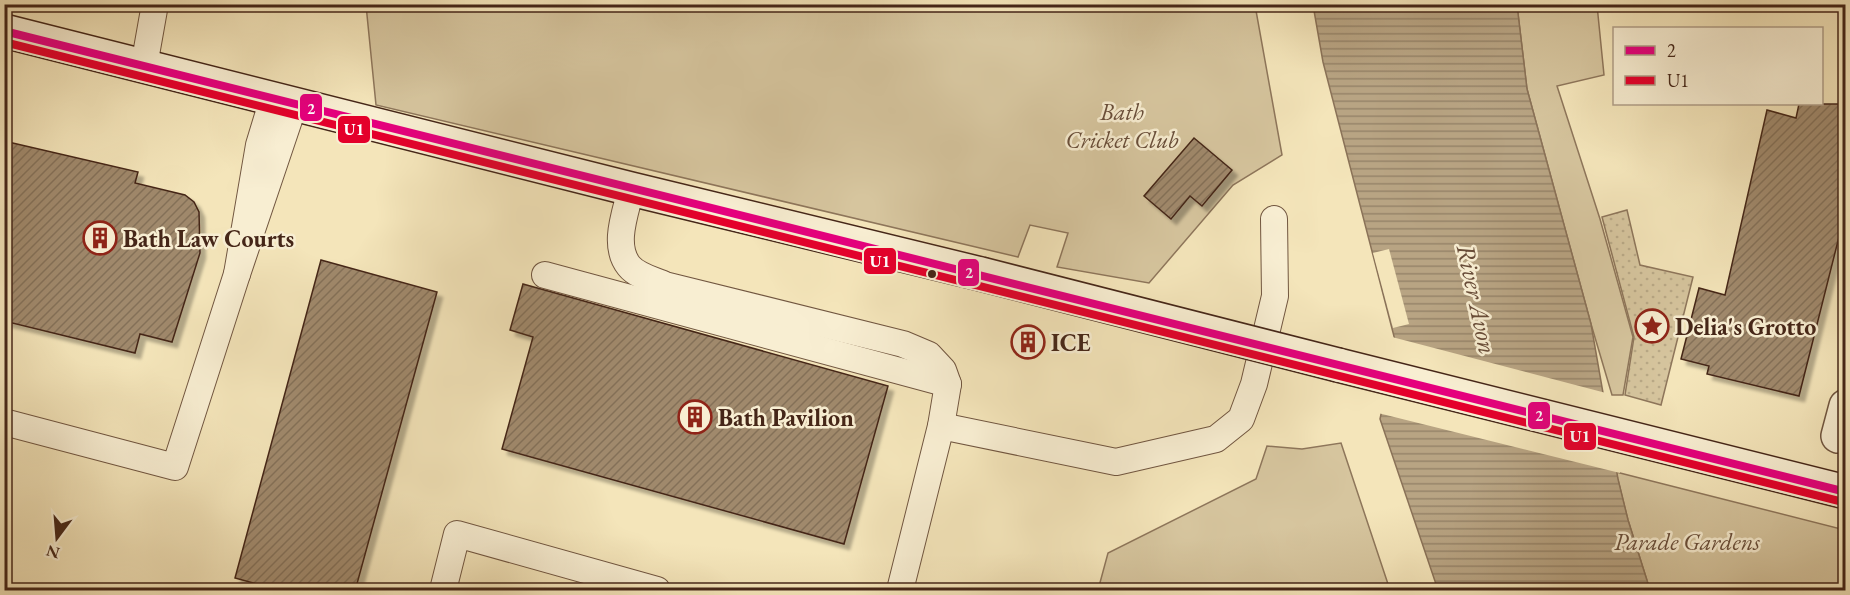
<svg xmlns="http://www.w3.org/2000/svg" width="1850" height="595" font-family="'EB Garamond',serif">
	<defs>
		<pattern id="garden-dots" width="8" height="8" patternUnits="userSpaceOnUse" patternTransform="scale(1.5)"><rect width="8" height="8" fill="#d6c59e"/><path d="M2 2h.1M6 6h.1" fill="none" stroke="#b9a987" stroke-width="1.8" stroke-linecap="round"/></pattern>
		<pattern id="water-rules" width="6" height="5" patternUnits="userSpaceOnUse" patternTransform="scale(1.5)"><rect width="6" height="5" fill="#b8a483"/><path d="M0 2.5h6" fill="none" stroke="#97856a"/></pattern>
		<pattern id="building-hatch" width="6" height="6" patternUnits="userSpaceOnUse" patternTransform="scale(1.5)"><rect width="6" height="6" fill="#a0896c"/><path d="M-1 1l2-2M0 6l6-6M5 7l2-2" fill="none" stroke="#847058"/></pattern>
		<filter id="shadow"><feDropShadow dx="5.5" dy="5.5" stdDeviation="1.5" flood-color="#0004"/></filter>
	</defs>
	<rect width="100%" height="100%" fill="#f4e5ba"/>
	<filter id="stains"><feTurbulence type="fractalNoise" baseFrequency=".00333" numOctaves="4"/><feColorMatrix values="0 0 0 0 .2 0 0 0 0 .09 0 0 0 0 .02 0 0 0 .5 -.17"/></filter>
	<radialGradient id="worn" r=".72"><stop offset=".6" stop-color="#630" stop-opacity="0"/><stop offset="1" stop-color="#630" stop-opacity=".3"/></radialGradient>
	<g fill="#d6c59e" stroke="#8e765b" stroke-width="1.5">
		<polygon points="366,5 1255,5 1282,155 1233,185 1149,283 1057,267 1068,233 1030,225 1018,257 376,105"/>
		<polygon points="1517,5 1597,5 1604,75 1557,86 1600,219 1633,337 1623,395 1612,395 1591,324 1527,89"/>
		<polygon points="1341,443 1390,590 1098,590 1108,553 1256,479 1267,446 1302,449"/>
		<polygon points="1616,472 1845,530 1845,590 1650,590 1628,520"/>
	</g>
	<polygon fill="url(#garden-dots)" stroke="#8e765b" stroke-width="1.5" points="1627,210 1640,265 1693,277 1661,405 1625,395 1634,337 1602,217"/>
	<polygon fill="url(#water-rules)" stroke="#8a7258" stroke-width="1.5" points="1313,5 1517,5 1527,89 1591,324 1618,479 1628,520 1650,590 1438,590 1380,419 1396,344 1323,62"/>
	<g fill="#f4e5ba">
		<polygon points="1389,249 1409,324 1393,328 1373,253"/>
		<polygon points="1392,337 1606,393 1620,473 1378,413 1393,344"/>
	</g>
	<g fill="url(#building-hatch)" stroke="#452618" stroke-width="1.5" filter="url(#shadow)">
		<polygon points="1799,104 1845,104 1845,213 1799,396 1707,374 1709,366 1681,359 1699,288 1725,295 1767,110 1796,118"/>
		<polygon points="1194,138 1232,170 1202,206 1190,196 1171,219 1144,196"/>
		<polygon points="4,141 138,172 135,183 185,195 194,202 199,212 200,253 172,342 140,334 135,353 4,321"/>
		<polygon points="321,260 437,292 355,591 282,591 235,578"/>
		<polygon points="523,284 888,386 844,544 502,449 533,337 510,330"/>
	</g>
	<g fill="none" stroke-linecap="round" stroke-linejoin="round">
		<defs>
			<g id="lane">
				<polyline points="144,66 155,4"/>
				<polyline points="273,99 259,145 237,274 294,105"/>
				<path d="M 631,189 C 626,212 612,245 629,266 C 637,276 654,280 665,285 L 903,344 L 929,355 L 943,370 L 948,384 L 941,426 L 900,590"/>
				<polyline points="545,275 948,384"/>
				<polyline points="4,422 175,467 237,274"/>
				<polyline points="941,426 1116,462 1216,439 1241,419 1254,384 1275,296 1274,219"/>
				<polyline points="443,590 457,534 657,590"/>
			</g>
			<polyline id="street" points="1838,436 1846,406"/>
			<g id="secondary">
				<polyline points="4,31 631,189 981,274"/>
				<polyline points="1338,365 1846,492"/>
			</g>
		</defs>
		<use href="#lane" stroke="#715640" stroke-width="28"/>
		<use href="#street" stroke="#715640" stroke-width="36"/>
		<use href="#secondary" stroke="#452618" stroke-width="36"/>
		<use href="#lane" stroke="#f8eed2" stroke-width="26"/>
		<use href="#street" stroke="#f8eed2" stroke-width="33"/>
		<use href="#secondary" stroke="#f8eed2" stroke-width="33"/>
		<defs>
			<polyline id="secondary-bridge" points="981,274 1338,365"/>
		</defs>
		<use href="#secondary-bridge" stroke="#452618" stroke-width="36" stroke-linecap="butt"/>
		<use href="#secondary-bridge" stroke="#f8eed2" stroke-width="33"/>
		<defs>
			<polyline id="bus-1" points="4,31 1846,492"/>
			<polyline id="bus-2" points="4,42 1843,502"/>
		</defs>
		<use href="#bus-1" stroke="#f8eed2" stroke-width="12"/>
		<use href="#bus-2" stroke="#f8eed2" stroke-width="12"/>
		<use href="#bus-1" stroke="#e5007d" stroke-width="8"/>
		<use href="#bus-2" stroke="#e4002b" stroke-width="8"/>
	</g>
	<defs>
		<symbol id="building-ring" viewBox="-11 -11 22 22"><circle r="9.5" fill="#f8eed2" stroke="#8f2418" stroke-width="1.5"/><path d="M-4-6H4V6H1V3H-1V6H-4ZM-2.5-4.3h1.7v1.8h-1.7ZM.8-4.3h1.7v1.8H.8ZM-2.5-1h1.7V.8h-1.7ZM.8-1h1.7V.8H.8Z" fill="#8f2418"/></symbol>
		<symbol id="sight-ring" viewBox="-11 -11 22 22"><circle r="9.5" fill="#f8eed2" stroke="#8f2418" stroke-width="1.5"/><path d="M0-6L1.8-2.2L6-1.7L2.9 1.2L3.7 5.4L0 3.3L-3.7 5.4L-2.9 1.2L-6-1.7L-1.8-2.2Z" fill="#8f2418"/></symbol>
	</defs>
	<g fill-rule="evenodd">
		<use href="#building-ring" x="81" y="219" width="38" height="38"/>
		<use href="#sight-ring" x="1633" y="307" width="38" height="38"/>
		<use href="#building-ring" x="1009" y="323" width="38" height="38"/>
		<use href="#building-ring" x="676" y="398" width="38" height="38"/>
	</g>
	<circle fill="#452618" stroke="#f8eed2" stroke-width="2" cx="932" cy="274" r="5"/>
	<g text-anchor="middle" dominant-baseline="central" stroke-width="5" stroke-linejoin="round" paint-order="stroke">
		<g font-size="24" font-style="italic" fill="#694e3a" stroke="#f8eed2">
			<text x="1122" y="111">Bath<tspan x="1122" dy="28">Cricket Club</tspan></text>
			<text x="1687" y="541">Parade Gardens</text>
		</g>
		<g font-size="24" font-weight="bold" fill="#452618" stroke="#f8eed2" text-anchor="start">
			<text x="123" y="238">Bath Law Courts</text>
			<text x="1675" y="326">Delia's Grotto</text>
			<text x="1051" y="342">ICE</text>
			<text x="718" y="417">Bath Pavilion</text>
		</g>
		<g font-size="26" font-style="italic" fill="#684c38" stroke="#f8eed2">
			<text transform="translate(1477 299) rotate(78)">River Avon</text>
		</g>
	</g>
	<g stroke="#f8eed2" stroke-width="2">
		<rect x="299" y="93" width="24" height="29" rx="6" fill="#e5007d"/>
		<rect x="337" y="115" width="34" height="29" rx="6" fill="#e4002b"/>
		<rect x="863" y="247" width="34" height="28" rx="6" fill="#e4002b"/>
		<rect x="957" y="258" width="23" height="29" rx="6" fill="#e5007d"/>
		<rect x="1527" y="401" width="24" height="29" rx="6" fill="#e5007d"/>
		<rect x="1563" y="422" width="34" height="29" rx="6" fill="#e4002b"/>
	</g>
	<g font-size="16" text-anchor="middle" font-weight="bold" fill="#fff">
		<text x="311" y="114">2</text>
		<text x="354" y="135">U1</text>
		<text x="880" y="267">U1</text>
		<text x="969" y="278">2</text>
		<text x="1539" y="421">2</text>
		<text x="1580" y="442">U1</text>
	</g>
	<rect width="1850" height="595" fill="none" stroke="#f4e5ba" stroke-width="24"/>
	<rect x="6" y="6" width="1838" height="583" fill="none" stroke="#452618" stroke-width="3"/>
	<rect x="12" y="12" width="1826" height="571" fill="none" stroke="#452618" stroke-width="1.5"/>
	<rect x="1613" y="27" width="210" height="78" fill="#f8eed2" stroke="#b09e88" stroke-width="1.5"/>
	<rect x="1625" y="46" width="30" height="9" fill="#e5007d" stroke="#b09e88" stroke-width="1.5"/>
	<text x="1667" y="57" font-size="18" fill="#452618">2</text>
	<rect x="1625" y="76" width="30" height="9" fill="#e4002b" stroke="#b09e88" stroke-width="1.5"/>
	<text x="1667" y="87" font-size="18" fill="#452618">U1</text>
	<g transform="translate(57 538) rotate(196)" stroke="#f8eed2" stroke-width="4.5" paint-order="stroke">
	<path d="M0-4.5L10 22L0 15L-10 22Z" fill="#452618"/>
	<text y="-9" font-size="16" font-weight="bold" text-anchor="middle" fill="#452618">N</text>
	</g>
	<rect width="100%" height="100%" filter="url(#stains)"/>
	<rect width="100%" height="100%" fill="url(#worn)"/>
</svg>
